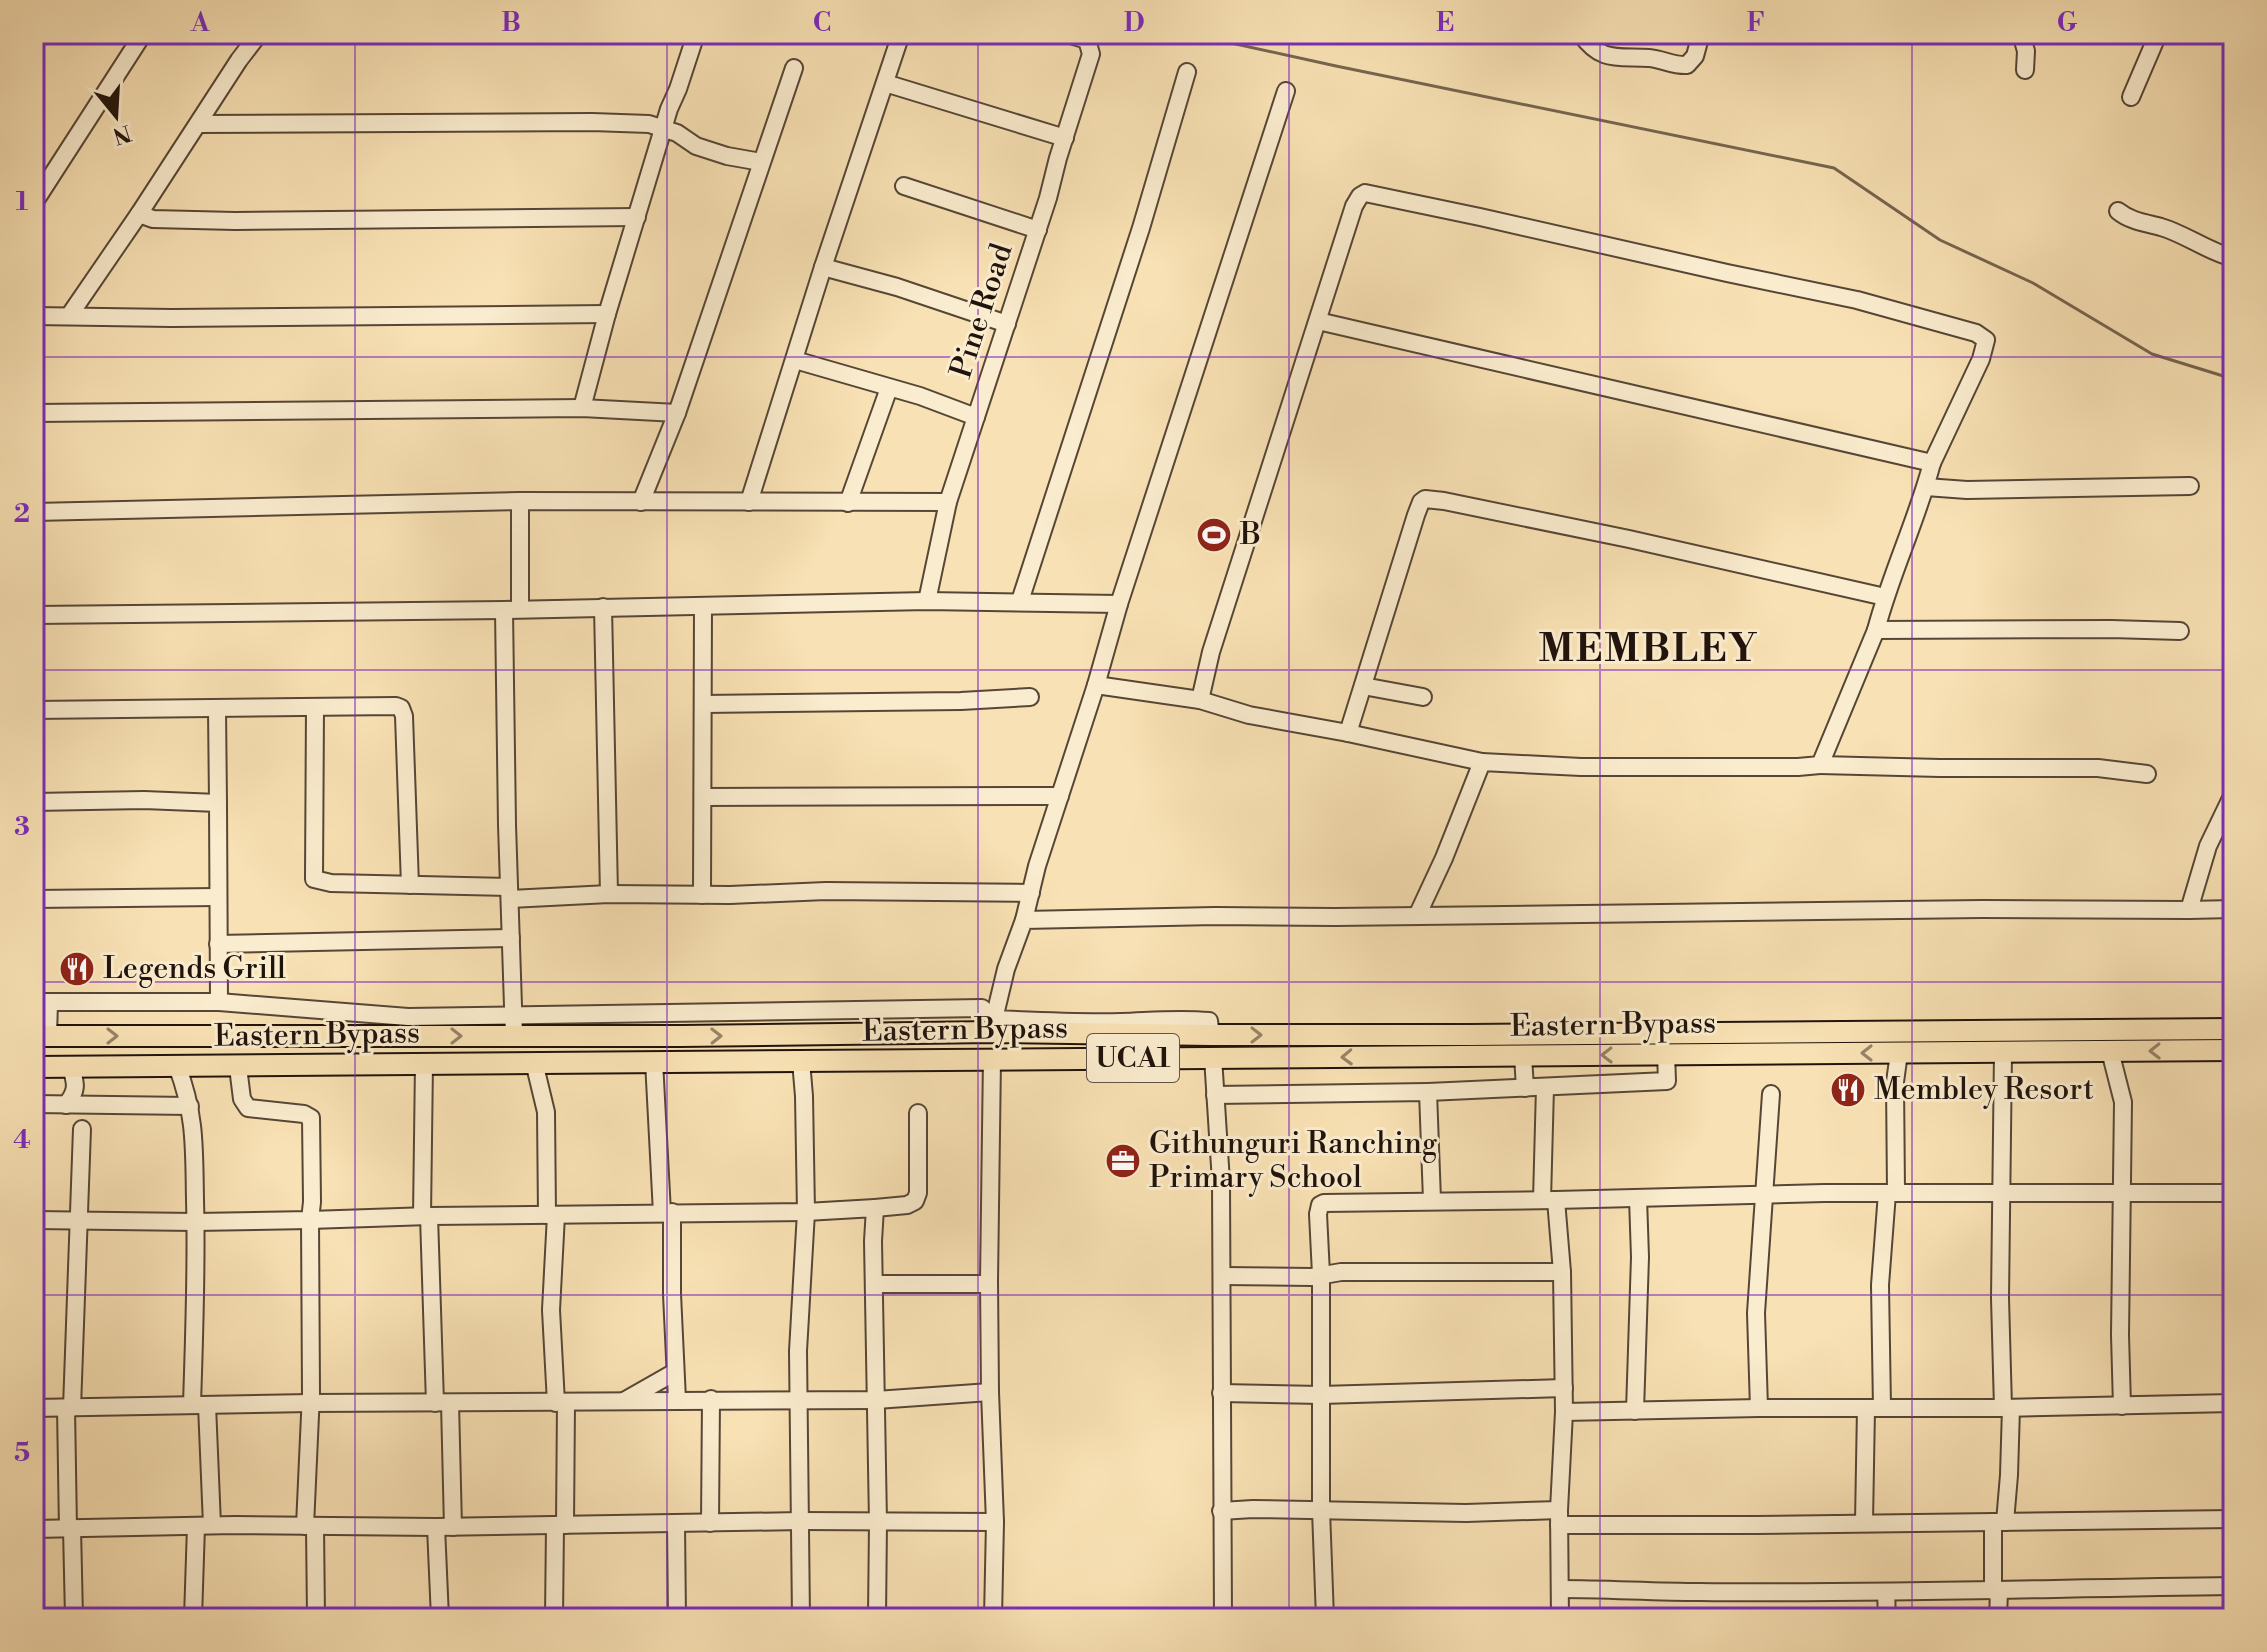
<svg xmlns="http://www.w3.org/2000/svg" width="2267" height="1652" font-family="'Libre Bodoni',serif">
	<rect width="100%" height="100%" fill="#f8e1b4"/>
	<filter id="stains"><feTurbulence type="fractalNoise" baseFrequency=".0025" numOctaves="4"/><feColorMatrix values="0 0 0 0 .2 0 0 0 0 .09 0 0 0 0 .02 0 0 0 .5 -.17"/></filter>
	<radialGradient id="worn" r=".72"><stop offset=".6" stop-color="#630" stop-opacity="0"/><stop offset="1" stop-color="#630" stop-opacity=".3"/></radialGradient>
	<g fill="none" stroke-linecap="round" stroke-linejoin="round">
		<polyline stroke="#76654f" stroke-width="3" points="1190,34 1336,66 1834,168 1940,240 2033,283 2152,354 2233,379"/>
		<defs>
			<g id="minor">
				<path d="M 1581,34 C 1601,63 1618,56 1649,58 C 1662,59 1674,66 1687,65 L 1695,56 L 1701,34"/>
				<polyline points="2021,34 2026,51 2025,70"/>
				<polyline points="885,83 1065,138"/>
				<polyline points="2131,97 2158,34"/>
				<polyline points="198,124 592,122 649,124 677,133 696,146 727,156 761,162"/>
				<polyline points="904,186 1038,230"/>
				<polyline points="34,203 143,34"/>
				<path d="M 2118,211 C 2130,221 2146,223 2161,227 C 2185,234 2207,251 2233,258"/>
				<polyline points="139,214 153,219 235,221 637,217"/>
				<polyline points="823,267 897,287 1007,324"/>
				<polyline points="34,316 172,318 607,314"/>
				<polyline points="69,316 139,214 239,60 259,34"/>
				<path d="M 1318,321 L 1932,463 C 1917,520 1891,573 1876,630"/>
				<polyline points="795,360 920,396 976,417"/>
				<polyline points="582,408 607,314 669,109 678,89 696,34"/>
				<polyline points="34,413 582,408 677,413"/>
				<polyline points="1926,487 1967,490 2190,486"/>
				<polyline points="520,501 520,609"/>
				<polyline points="641,502 677,413 794,68"/>
				<polyline points="749,502 823,267 901,34"/>
				<polyline points="848,503 889,388"/>
				<polyline points="34,512 520,501 948,502"/>
				<polyline points="927,601 948,502 1048,198 1058,158 1091,54 1087,40 1067,34"/>
				<polyline points="1020,601 1141,228 1187,72"/>
				<polyline points="603,607 609,894"/>
				<polyline points="504,610 507,825 514,1036"/>
				<polyline points="34,615 504,610 927,601 1119,604"/>
				<polyline points="1096,685 1119,604 1286,91"/>
				<polyline points="1363,686 1423,697"/>
				<polyline points="1200,700 1211,652 1354,206 1360,196 1365,193 1480,217 1727,273 1857,300 1976,333 1986,340 1981,359 1932,463"/>
				<polyline points="704,704 961,701 1030,697"/>
				<polyline points="315,707 314,879 331,883 509,887"/>
				<polyline points="217,709 218,803"/>
				<polyline points="34,710 396,706 401,708 404,716 410,885"/>
				<polyline points="1348,733 1416,515 1421,502 1425,499 1444,501 1629,539 1885,597"/>
				<polyline points="1820,765 1940,768 2098,768 2147,774"/>
				<polyline points="703,797 1060,796"/>
				<polyline points="34,802 144,800 218,803 219,1002"/>
				<polyline points="702,895 703,606"/>
				<polyline points="34,899 217,897"/>
				<polyline points="510,899 609,894 730,895 826,891 1031,893"/>
				<polyline points="2189,910 2208,846 2233,794"/>
				<polyline points="1417,916 1444,858 1482,762 1581,767 1798,767 1820,765 1876,630 2111,629 2180,631"/>
				<polyline points="1024,920 1037,866 1096,685 1200,700 1249,715 1348,733 1482,762"/>
				<polyline points="218,944 511,938"/>
				<polyline points="34,1002 219,1002 408,1017 982,1008 994,1019 993,1027"/>
				<path d="M 1211,1035 L 1209,1021 C 1179,1018 1151,1021 1121,1022 C 1079,1023 1036,1021 994,1019 L 1006,969 L 1024,920 L 1215,916 L 1335,917 L 1982,909 L 2189,910 L 2233,909"/>
				<polyline points="48,1036 49,1002"/>
				<polyline points="2110,1051 2123,1102 2120,1335 2122,1406"/>
				<polyline points="1523,1056 1525,1088"/>
				<polyline points="1213,1057 1221,1182 1223,1618"/>
				<polyline points="992,1058 989,1281 990,1392 995,1522 993,1618"/>
				<polyline points="654,1061 662,1213"/>
				<polyline points="534,1062 546,1112 547,1215"/>
				<path d="M 177,1066 C 196,1115 194,1150 195,1200 C 197,1268 194,1337 192,1405"/>
				<polyline points="1428,1092 1667,1081 1666,1054"/>
				<polyline points="1215,1095 1428,1092 1432,1200"/>
				<polyline points="34,1104 190,1106"/>
				<path d="M 66,1105 C 78,1090 76,1084 71,1067"/>
				<polyline points="1896,1192 1895,1082 1899,1053"/>
				<polyline points="2230,1193 2233,1176"/>
				<polyline points="1542,1200 1545,1087"/>
				<polyline points="1556,1200 1562,1272 1564,1412 1559,1510 1560,1618"/>
				<polyline points="875,1208 907,1205 915,1201 918,1193 918,1113"/>
				<polyline points="672,1212 672,1294 677,1400"/>
				<polyline points="556,1215 551,1310 556,1403"/>
				<polyline points="422,1216 424,1063"/>
				<polyline points="429,1216 435,1403"/>
				<polyline points="34,1220 195,1222 310,1220 312,1202 311,1118 304,1114 248,1108 242,1099 238,1067"/>
				<polyline points="1222,1276 1312,1277 1341,1272 1562,1272"/>
				<polyline points="874,1284 989,1284"/>
				<polyline points="1221,1393 1321,1395 1564,1388"/>
				<polyline points="624,1401 675,1372"/>
				<polyline points="450,1403 453,1527"/>
				<polyline points="207,1405 212,1525"/>
				<polyline points="34,1408 310,1403 876,1400 990,1392"/>
				<polyline points="66,1408 68,1529"/>
				<polyline points="72,1408 82,1129"/>
				<polyline points="1759,1408 1756,1313 1771,1094"/>
				<polyline points="1882,1408 1880,1285 1887,1193"/>
				<polyline points="2003,1408 2000,1298 2003,1052"/>
				<polyline points="1635,1411 1640,1257 1638,1198"/>
				<polyline points="1564,1412 1759,1408 2003,1408 2233,1403"/>
				<polyline points="1221,1511 1253,1509 1466,1513 1559,1510"/>
				<polyline points="1864,1522 1866,1408"/>
				<polyline points="2005,1522 2009,1475 2011,1408"/>
				<polyline points="710,1523 711,1399"/>
				<polyline points="676,1524 677,1618"/>
				<polyline points="565,1525 566,1403"/>
				<polyline points="1559,1525 1756,1525 2233,1519"/>
				<polyline points="305,1526 311,1393 310,1220 429,1216 806,1212 875,1208 873,1241 878,1522 877,1618"/>
				<polyline points="315,1526 316,1618"/>
				<polyline points="436,1527 440,1618"/>
				<polyline points="72,1528 74,1618"/>
				<polyline points="34,1529 235,1525 436,1527 801,1521 995,1522"/>
				<path d="M 1561,1589 C 1607,1589 1654,1592 1700,1592 C 1878,1594 2055,1588 2233,1586"/>
				<polyline points="1993,1591 1993,1522"/>
				<polyline points="1886,1592 1887,1618"/>
				<polyline points="193,1618 196,1526"/>
				<polyline points="554,1618 555,1525"/>
				<polyline points="801,1618 798,1351 806,1212 804,1096 801,1061"/>
				<polyline points="1325,1618 1321,1510 1321,1274 1318,1214 1320,1205 1324,1203 1556,1200 1824,1193 2233,1193"/>
				<polyline points="1998,1618 1999,1591"/>
			</g>
			<g id="major">
				<polyline points="34,1036 681,1036 993,1032 1211,1035 1470,1035 2233,1029"/>
				<polyline points="34,1067 2233,1050"/>
			</g>
		</defs>
		<use href="#minor" stroke="#564636" stroke-width="20"/>
		<use href="#major" stroke="#20130c" stroke-width="24"/>
		<use href="#minor" stroke="#faecce" stroke-width="16"/>
		<use href="#major" stroke="#f8e1b4" stroke-width="20"/>
	</g>
	<defs><path id="oneway-chevron" d="M-2-3.5L2.5 0L-2 3.5" fill="none" stroke-width="1.6" stroke-linecap="round" stroke-linejoin="round" transform="scale(2)"/></defs>
	<g stroke="#978468">
		<use href="#oneway-chevron" transform="translate(1256 1035)"/>
		<use href="#oneway-chevron" transform="translate(112 1036)"/>
		<use href="#oneway-chevron" transform="translate(456 1036)"/>
		<use href="#oneway-chevron" transform="translate(716 1036) rotate(-1)"/>
		<use href="#oneway-chevron" transform="translate(2155 1051) rotate(179)"/>
		<use href="#oneway-chevron" transform="translate(1867 1053) rotate(180)"/>
		<use href="#oneway-chevron" transform="translate(1607 1055) rotate(179)"/>
		<use href="#oneway-chevron" transform="translate(1347 1057) rotate(178)"/>
	</g>
	<path fill="none" stroke="#7b2cbf" stroke-width="2" stroke-opacity="0.55" d="M 355,34 L 355,1618M 667,34 L 667,1618M 978,34 L 978,1618M 1289,34 L 1289,1618M 1600,34 L 1600,1618M 1912,34 L 1912,1618M 34,357 L 2233,357M 34,670 L 2233,670M 34,982 L 2233,982M 34,1295 L 2233,1295"/>
	<defs>
		<symbol id="stadium-disc" viewBox="-11 -11 22 22"><circle r="9.5" fill="#8f2418" stroke="#faecce"/><path d="M0-5a6.5 5 0 1 0 0 10a6.5 5 0 1 0 0-10ZM-3.5-1.8h7v3.6h-7Z" fill="#fff"/></symbol>
		<symbol id="restaurant-disc" viewBox="-11 -11 22 22"><circle r="9.5" fill="#8f2418" stroke="#faecce"/><path d="M-5-6h1v4h1v-4h1v4h1v-4h1v5L-1.5 .5V6h-2V.5L-5-1ZM5-6V6H3V1.5H1.5Q1.5-4 5-6Z" fill="#fff"/></symbol>
		<symbol id="office-disc" viewBox="-11 -11 22 22"><circle r="9.5" fill="#8f2418" stroke="#faecce"/><path d="M-6-3h4V-5.5h4V-3h4V5H-6ZM-1-4.5V-3h2v-1.5ZM-6 0V1H6V0Z" fill="#fff"/></symbol>
	</defs>
	<g fill-rule="evenodd">
		<use href="#stadium-disc" x="1194" y="515" width="40" height="40"/>
		<use href="#restaurant-disc" x="57" y="949" width="40" height="40"/>
		<use href="#restaurant-disc" x="1828" y="1070" width="40" height="40"/>
		<use href="#office-disc" x="1103" y="1141" width="40" height="40"/>
	</g>
	<g text-anchor="middle" dominant-baseline="central" stroke-width="6" stroke-linejoin="round" paint-order="stroke">
		<rect fill="#faecce" stroke="#615446" stroke-width="2" x="1087" y="1034" width="92" height="48" rx="6"/>
		<g font-size="28" font-weight="bold" fill="#20130c">
			<text x="1133" y="1058">UCA1</text>
		</g>
		<g font-size="30" fill="#20130c" stroke="#faecce">
			<text transform="translate(982 311) rotate(-72)">Pine Road</text>
			<text transform="translate(1613 1025) rotate(-1)">Eastern Bypass</text>
			<text transform="translate(965 1030) rotate(-1)">Eastern Bypass</text>
			<text transform="translate(317 1035) rotate(-1)">Eastern Bypass</text>
		</g>
		<g font-size="30" fill="#20130c" stroke="#faecce" text-anchor="start">
			<text x="1240" y="535">B</text>
			<text x="103" y="969">Legends Grill</text>
			<text x="1874" y="1090">Membley Resort</text>
			<text x="1149" y="1144">Githunguri Ranching<tspan x="1149" dy="34">Primary School</tspan></text>
		</g>
		<g font-size="38" font-weight="bold" letter-spacing="2" fill="#20130c" stroke="#faecce">
			<text x="1649" y="649">MEMBLEY</text>
		</g>
	</g>
	<rect width="2267" height="1652" fill="none" stroke="#f8e1b4" stroke-width="88"/>
	<g transform="translate(116 116) rotate(162)" stroke="#faecce" stroke-width="6" paint-order="stroke">
	<path d="M0-6L14 30L0 20L-14 30Z" fill="#20130c"/>
	<text y="-12" font-size="22" font-weight="bold" text-anchor="middle" fill="#20130c">N</text>
	</g>
	<rect x="44" y="44" width="2179" height="1564" fill="none" stroke="#7b2cbf" stroke-width="3"/>
	<g font-size="26" text-anchor="middle" font-weight="bold" fill="#7b2cbf">
		<text x="200" y="31">A</text>
		<text x="511" y="31">B</text>
		<text x="822" y="31">C</text>
		<text x="1134" y="31">D</text>
		<text x="1445" y="31">E</text>
		<text x="1756" y="31">F</text>
		<text x="2067" y="31">G</text>
		<text x="22" y="210">1</text>
		<text x="22" y="522">2</text>
		<text x="22" y="835">3</text>
		<text x="22" y="1148">4</text>
		<text x="22" y="1461">5</text>
	</g>
	<rect width="100%" height="100%" filter="url(#stains)"/>
	<rect width="100%" height="100%" fill="url(#worn)"/>
</svg>
